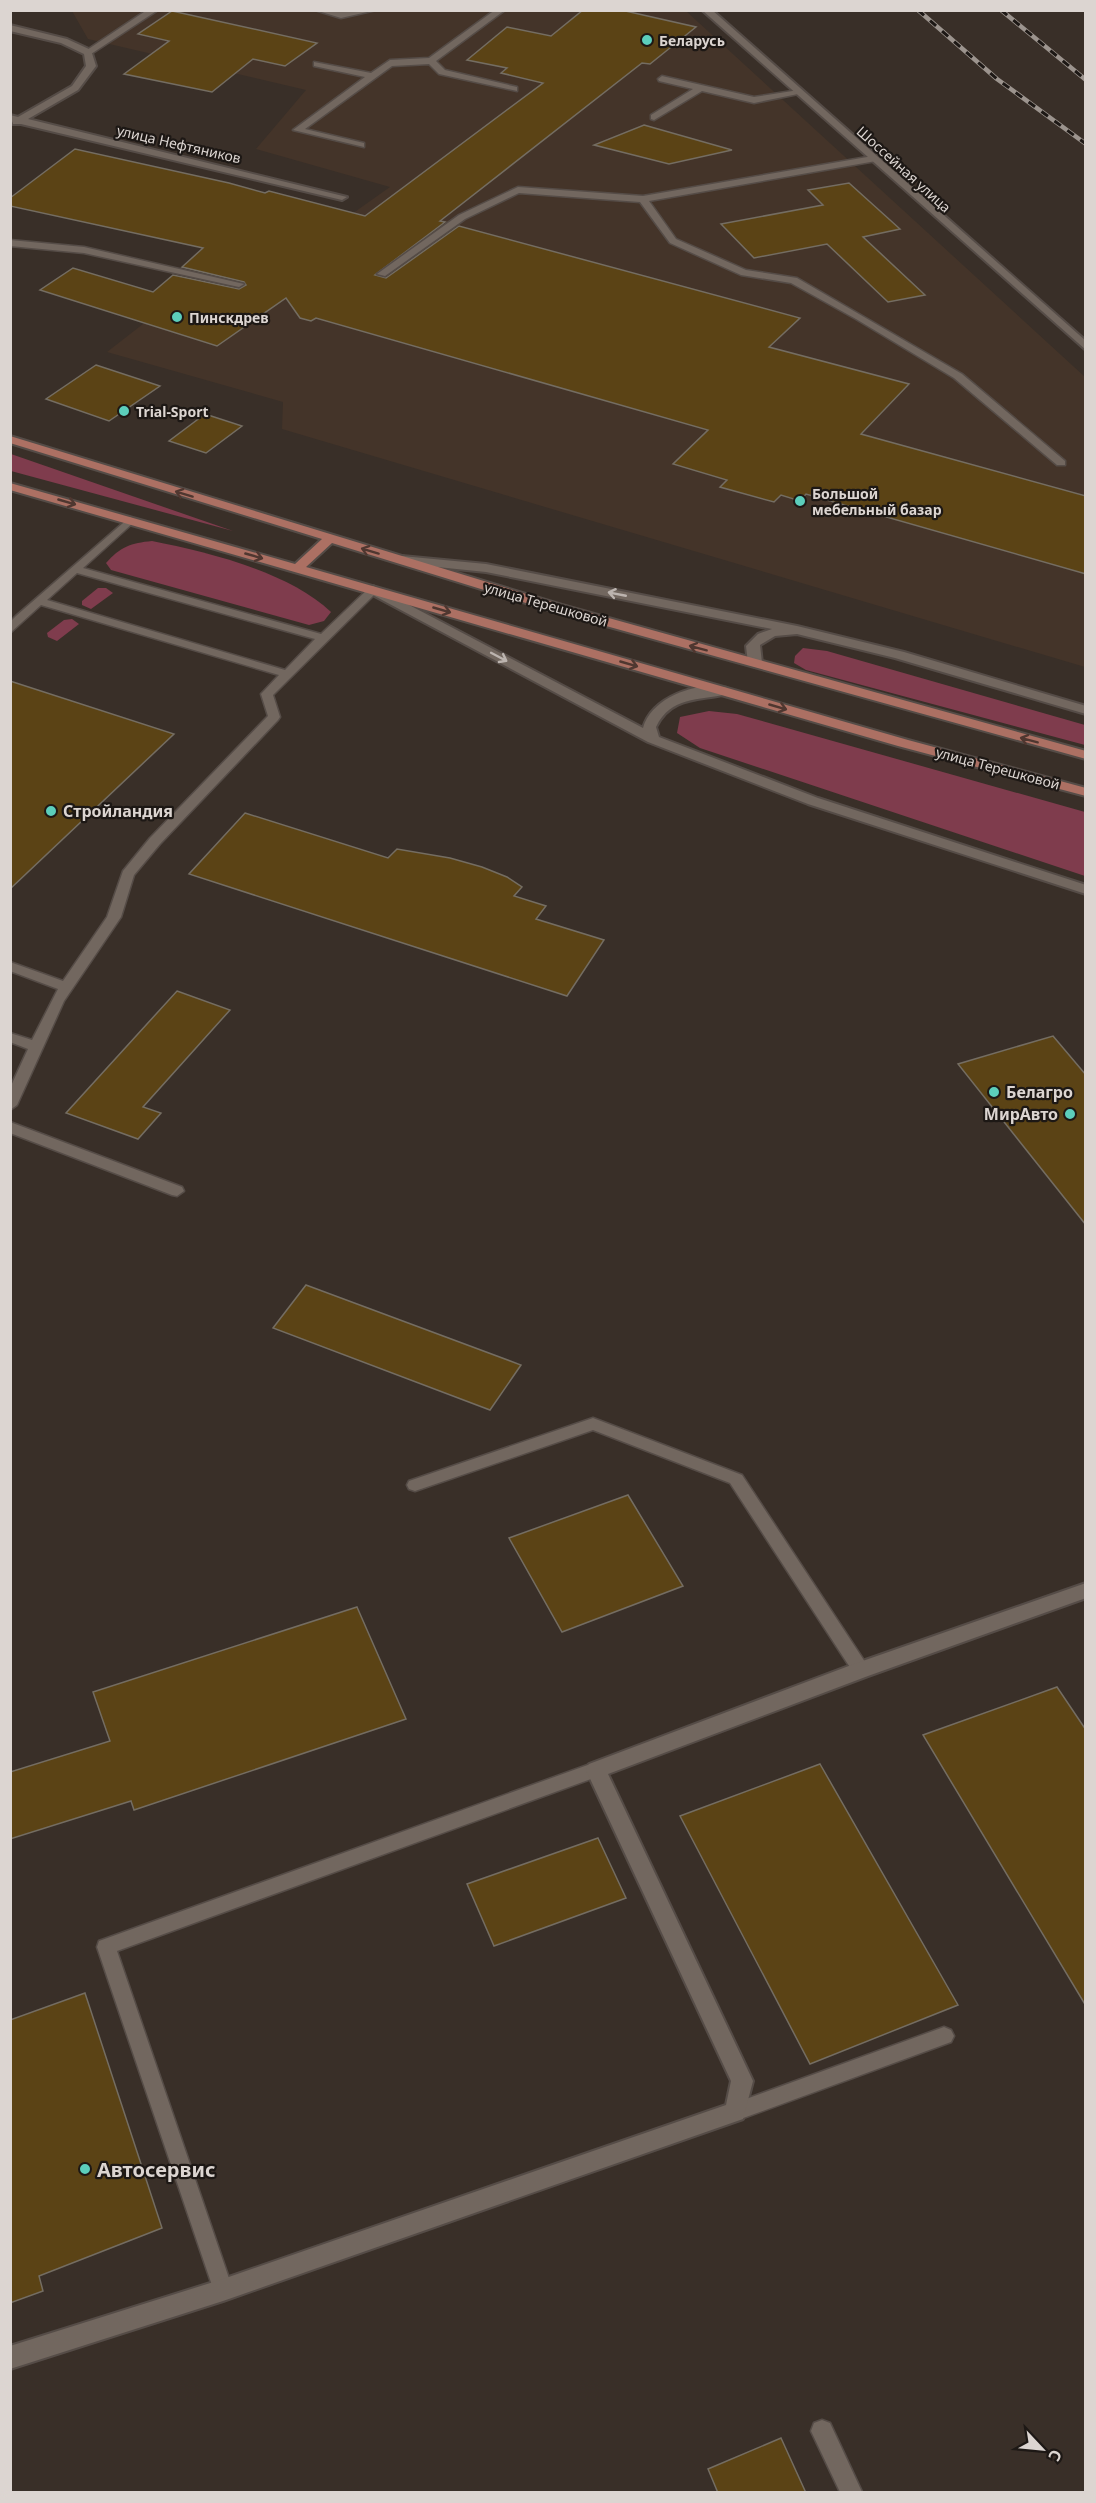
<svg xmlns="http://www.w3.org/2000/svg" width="1096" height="2503" font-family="'Noto Sans',sans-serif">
	<rect width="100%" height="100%" fill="#392f28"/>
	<polygon fill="#443429" points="72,11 686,11 1085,377 1085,667 282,429 283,402 107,352 188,289 233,298 390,187 256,149 306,90 88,39"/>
	<g fill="#7f3c4d">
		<polygon points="10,454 11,454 233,531 11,471"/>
		<path d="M 152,541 C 208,552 289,572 331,612 L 324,621 L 309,625 L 111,570 L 106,563 C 120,547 131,543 152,541 Z"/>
		<polygon points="98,588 106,588 113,593 91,609 82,605 82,601"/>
		<polygon points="72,619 79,624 57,641 48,637 47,633 64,620"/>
		<polygon points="803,648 827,651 1085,725 1085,745 806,670 794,663 795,656"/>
		<polygon points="709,711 737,714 1085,812 1085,876 700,748 677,733 680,717"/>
	</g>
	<g fill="#5b4315" stroke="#746d62" stroke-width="1.5">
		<polygon points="583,10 621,10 696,27 650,64 642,63 440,221 445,222 375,275 386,278 459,226 800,318 769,347 909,384 861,434 1086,496 1086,574 806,494 800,501 781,495 774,502 720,487 727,480 673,464 708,430 316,318 311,321 300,318 286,298 217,346 40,290 73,268 153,292 173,275 239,289 246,285 244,282 182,267 203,248 10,206 10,198 75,149 229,183 265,193 269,191 365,216 543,83 501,73 507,68 467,60 507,27 551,36"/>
		<polygon points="172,11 317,43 285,66 253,59 212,92 124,74 169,41 138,34"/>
		<polygon points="644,125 732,150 669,164 594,145"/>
		<polygon points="849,183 900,229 863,237 925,295 888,302 827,244 754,258 721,224 823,205 808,190"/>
		<polygon points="96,365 160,386 109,421 46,399"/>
		<polygon points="205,414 242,426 206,453 169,441"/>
		<polygon points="10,681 174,734 10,889"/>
		<polygon points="245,813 388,858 397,849 450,858 482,867 507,877 522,887 514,896 546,906 536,919 604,940 567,996 189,874"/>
		<polygon points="177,991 230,1010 143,1107 161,1113 138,1139 66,1113"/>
		<polygon points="1053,1036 1086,1075 1086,1225 958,1064"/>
		<polygon points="306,1285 521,1365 490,1410 273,1328"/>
		<polygon points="628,1495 683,1586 562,1632 509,1538"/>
		<polygon points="357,1607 406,1719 134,1810 131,1801 10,1839 10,1772 110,1741 93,1692"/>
		<polygon points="1057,1687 1086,1730 1086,2006 923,1735"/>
		<polygon points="820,1764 958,2005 810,2064 680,1816"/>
		<polygon points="598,1838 626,1898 494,1946 467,1884"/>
		<polygon points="85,1993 162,2228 39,2276 43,2291 10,2303 10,2020"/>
		<polygon points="781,2438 806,2493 718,2493 708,2469"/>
	</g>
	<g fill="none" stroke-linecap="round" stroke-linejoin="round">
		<defs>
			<g id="service">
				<polygon points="147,10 158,10 91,54 84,52"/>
				<polygon points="315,10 341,12 376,10 341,18"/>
				<polygon points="495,10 505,10 436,61 445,70 517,87 517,91 439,74 429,64 392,66 305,129 364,143 364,147 293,130 365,77 314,66 314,62 371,73 390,60 429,58"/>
				<polygon points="662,76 754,97 799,90 803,93 754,103 702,91 654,120 651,119 651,115 693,89 659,81 658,79"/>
				<polygon points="873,156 878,159 876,161 649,201 676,239 746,270 797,278 962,374 1065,461 1065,465 1057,465 954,378 856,319 791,283 741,275 670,243 640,202 519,193 465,219 385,276 377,274 459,215 518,187 643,196"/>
				<polygon points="10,240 84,247 244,284 239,287 84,253 10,246"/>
				<path d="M 130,517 L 136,520 L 134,522 L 83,568 L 321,634 L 369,588 L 377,588 L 379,590 L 273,695 L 280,717 L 278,720 L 160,844 L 134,875 L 121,917 L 64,1001 L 17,1105 L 10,1110 L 10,1088 L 28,1049 L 10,1042 L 10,1033 L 32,1040 L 58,989 L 10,971 L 10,962 L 63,981 L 107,917 L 123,871 L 150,838 L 268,716 L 261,694 L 279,675 L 41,605 L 10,633 L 10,622 L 16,616 ZM 77,573 L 315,639 L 285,670 L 47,600 Z"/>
				<polygon points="10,1122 182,1187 184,1191 177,1196 172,1195 10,1133"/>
				<polygon points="593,1418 742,1475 867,1665 870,1670 867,1675 861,1677 855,1675 730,1483 593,1430 415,1491 409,1489 407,1485 409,1481"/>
				<polygon points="596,1762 602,1765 605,1770 602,1775 117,1951 233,2290 230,2297 223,2300 216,2297 97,1947 99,1941"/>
				<polygon points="944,2027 951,2030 954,2036 951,2042 735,2121 728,2118 725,2112 728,2106 735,2103"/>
				<polygon points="822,2420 830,2423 862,2492 840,2492 811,2431 814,2423"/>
			</g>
			<g id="minor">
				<polygon points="10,25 67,39 91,50 96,66 78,90 28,119 347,197 342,200 21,124 13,124 10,115 18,117 72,86 86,66 84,54 61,43 10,31"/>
				<polygon points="1086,1583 1086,1598 868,1676 608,1774 753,2081 743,2119 223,2301 10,2369 10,2346 223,2279 726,2105 731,2081 586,1770 589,1764 854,1664"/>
			</g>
			<polygon id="tertiary" points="702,10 712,10 1086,341 1086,350"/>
			<g id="secondary">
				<polygon points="402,556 486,564 797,626 904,652 1086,706 1086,714 895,658 797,634 775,636 760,645 762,663 755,667 748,663 746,646 758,634 772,629 486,572 398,563 398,557"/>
				<path d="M 373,586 L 643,728 C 652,697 697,681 727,688 L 727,694 C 698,701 671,696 656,727 L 659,737 L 818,798 L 1086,885 L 1086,894 L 808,804 L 648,742 L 369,593 L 369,587 Z"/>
			</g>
			<polygon id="primary" points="10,436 562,605 1086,751 1086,759 552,611 332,543 306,567 908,740 1086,788 1086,796 898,746 10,490 10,483 295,564 322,539 10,443"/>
		</defs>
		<use href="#service" stroke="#554c47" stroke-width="3"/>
		<use href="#minor" stroke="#554c47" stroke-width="4"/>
		<use href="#tertiary" stroke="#554c47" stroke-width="4"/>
		<use href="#secondary" stroke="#554c47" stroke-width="4"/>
		<use href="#primary" stroke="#554c47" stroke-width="4"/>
		<use href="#service" fill="#72675f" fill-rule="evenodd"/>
		<use href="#minor" fill="#72675f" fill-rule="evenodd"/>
		<use href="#tertiary" fill="#72675f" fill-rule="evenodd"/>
		<use href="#secondary" fill="#72675f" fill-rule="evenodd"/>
		<use href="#primary" fill="#ac7063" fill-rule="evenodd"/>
		<defs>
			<g id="rail">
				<polyline points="918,10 997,79 1086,144"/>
				<polyline points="1001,10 1086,80"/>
			</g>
		</defs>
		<use href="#rail" stroke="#9c948e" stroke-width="4.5"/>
		<use href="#rail" stroke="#1d1815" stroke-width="3" stroke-dasharray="8" stroke-linecap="butt"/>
	</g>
	<defs><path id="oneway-shaft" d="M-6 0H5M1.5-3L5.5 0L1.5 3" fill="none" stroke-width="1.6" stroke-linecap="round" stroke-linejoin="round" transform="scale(1.5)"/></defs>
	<g stroke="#4f3730">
		<use href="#oneway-shaft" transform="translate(184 494) rotate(-163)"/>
		<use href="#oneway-shaft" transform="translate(67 502) rotate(16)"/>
		<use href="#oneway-shaft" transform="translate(370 551) rotate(-163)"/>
		<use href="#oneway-shaft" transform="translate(254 556) rotate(16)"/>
		<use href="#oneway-shaft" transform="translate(442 610) rotate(16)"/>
		<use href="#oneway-shaft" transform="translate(698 648) rotate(-165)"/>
		<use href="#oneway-shaft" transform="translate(629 664) rotate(16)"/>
		<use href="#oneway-shaft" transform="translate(778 707) rotate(16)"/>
		<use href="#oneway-shaft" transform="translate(1029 740) rotate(-165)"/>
	</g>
	<g stroke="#bcb4af">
		<use href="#oneway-shaft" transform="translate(617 594) rotate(-169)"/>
		<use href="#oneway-shaft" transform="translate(499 657) rotate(28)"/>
	</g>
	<g fill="#5ccebb" stroke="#1d1815" stroke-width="2">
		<circle cx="647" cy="40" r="6"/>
		<circle cx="177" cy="317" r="6"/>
		<circle cx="124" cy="411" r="6"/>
		<circle cx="800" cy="501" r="6"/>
		<circle cx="51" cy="811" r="6"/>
		<circle cx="994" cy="1092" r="6"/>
		<circle cx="1070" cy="1114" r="6"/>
		<circle cx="85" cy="2169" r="6"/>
	</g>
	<g text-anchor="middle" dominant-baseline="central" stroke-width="4.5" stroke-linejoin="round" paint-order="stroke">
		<g font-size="14" font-weight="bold" fill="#dcd5d1" stroke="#1d1815" text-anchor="start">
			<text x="659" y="40">Беларусь</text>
			<text x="189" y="317">Пинскдрев</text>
			<text x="136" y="411">Trial-Sport</text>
			<text x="812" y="493">Большой<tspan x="812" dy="16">мебельный базар</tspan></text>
		</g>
		<g font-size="14" fill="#dcd5d1" stroke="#1d1815">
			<text transform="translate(179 144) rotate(13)">улица Нефтяников</text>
			<text transform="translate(904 169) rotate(42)">Шоссейная улица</text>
			<text transform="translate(546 604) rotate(16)">улица Терешковой</text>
			<text transform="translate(998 768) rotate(15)">улица Терешковой</text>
		</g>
		<g font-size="16" font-weight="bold" fill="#dcd5d1" stroke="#1d1815" text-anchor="start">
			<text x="63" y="811">Стройландия</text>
			<text x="1006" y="1092">Белагро</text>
			<text x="1058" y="1114" text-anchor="end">МирАвто</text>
		</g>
		<g font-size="20" font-weight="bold" fill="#dcd5d1" stroke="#1d1815" text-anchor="start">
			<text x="97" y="2169">Автосервис</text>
		</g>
	</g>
	<rect width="1096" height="2503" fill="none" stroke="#dcd5d1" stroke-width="24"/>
	<g transform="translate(1042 2449) rotate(116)" stroke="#1d1815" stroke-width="4.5" paint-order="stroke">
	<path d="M0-4.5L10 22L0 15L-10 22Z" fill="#dcd5d1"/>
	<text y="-9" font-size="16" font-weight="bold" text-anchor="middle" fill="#dcd5d1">С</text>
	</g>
</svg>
